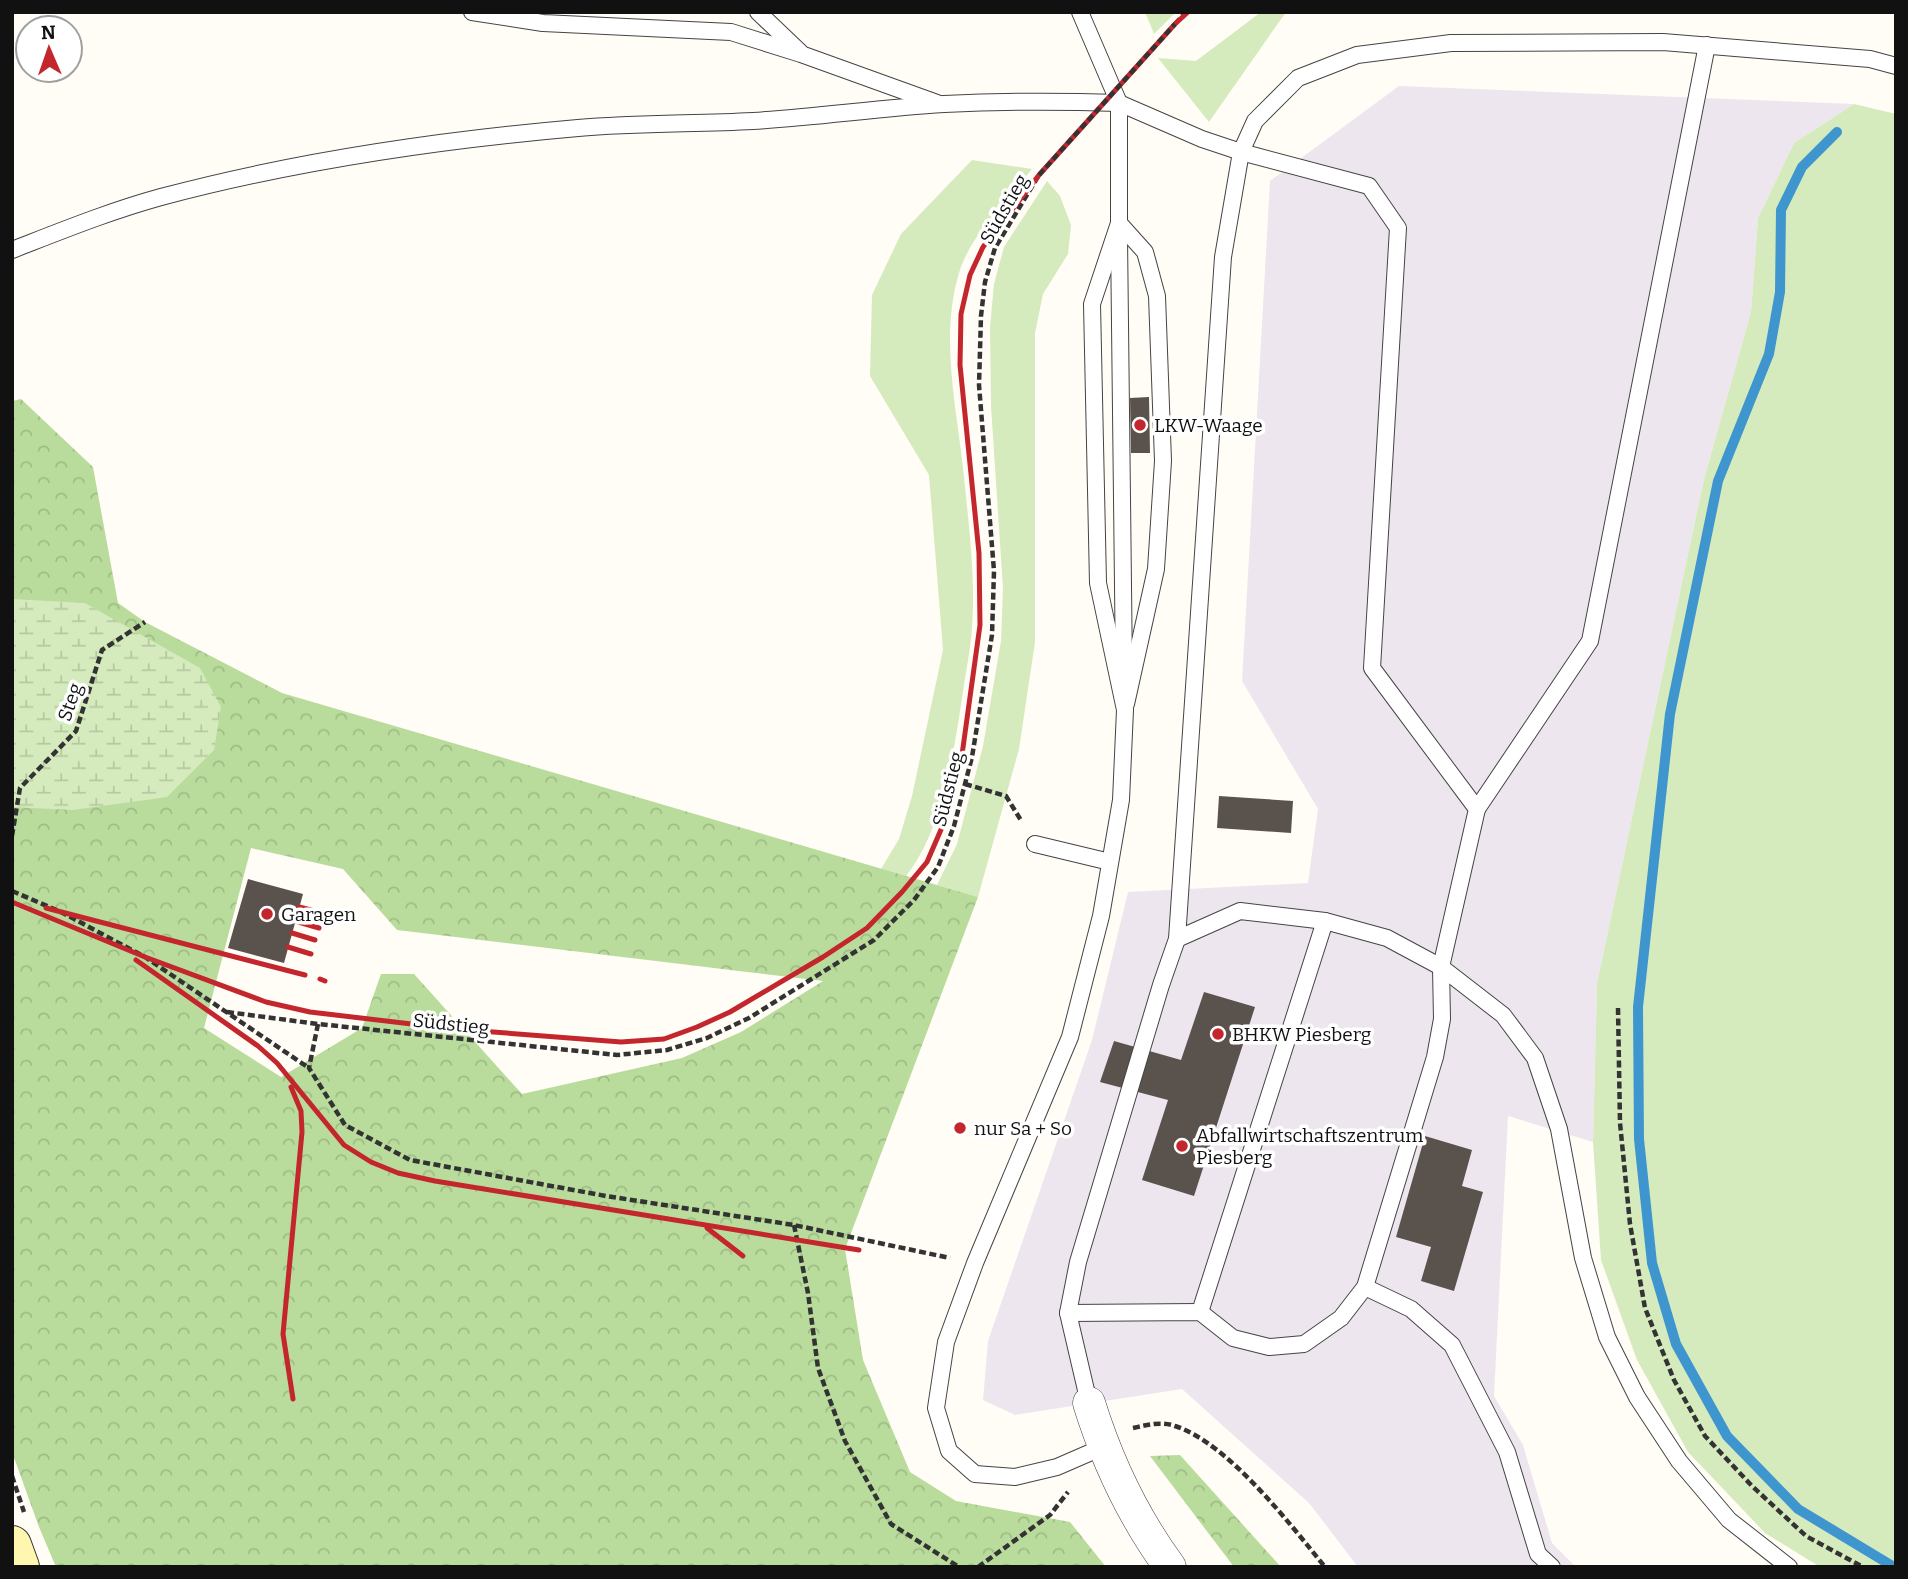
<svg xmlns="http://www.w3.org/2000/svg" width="1908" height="1579" font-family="Bitter,serif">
	<defs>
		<pattern id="forest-crowns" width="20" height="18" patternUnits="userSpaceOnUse" patternTransform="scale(1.75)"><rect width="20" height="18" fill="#b9dc9c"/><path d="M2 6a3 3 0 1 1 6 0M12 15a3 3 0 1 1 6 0" fill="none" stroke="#9ebc85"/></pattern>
		<pattern id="wetland-marsh" width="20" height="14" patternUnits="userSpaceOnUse" patternTransform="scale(1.75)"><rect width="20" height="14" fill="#d5ebbd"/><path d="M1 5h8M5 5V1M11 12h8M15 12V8" fill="none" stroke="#b6c8a1"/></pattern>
	</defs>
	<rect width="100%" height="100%" fill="#fffdf5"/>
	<polygon fill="#eee6ef" points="1399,86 1854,104 1794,143 1758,218 1751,312 1704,479 1597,983 1593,1142 1508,1116 1494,1396 1523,1445 1552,1543 1576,1567 1358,1567 1309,1503 1182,1389 1015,1415 983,1400 988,1341 1092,1040 1128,892 1308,883 1318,809 1242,681 1270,181"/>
	<g fill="#d5ebbd">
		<polygon points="1145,12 1176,12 1154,34"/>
		<polygon points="1261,12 1286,12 1209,122 1158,58 1196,61"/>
		<polygon points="1854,104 1896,114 1896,1567 1820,1567 1765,1533 1688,1452 1637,1360 1601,1260 1593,1142 1597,983 1704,479 1751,312 1758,218 1794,143"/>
		<path d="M 972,160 L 1032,169 C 1007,201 971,233 959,273 C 940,336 956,404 963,468 C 968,517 976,579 972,627 C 971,646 967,666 964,685 C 955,744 944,829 906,876 L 881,869 L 899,839 L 912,796 L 943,650 L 929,475 L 870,376 L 872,295 L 901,234 Z"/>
		<polygon points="1047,181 1060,196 1071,225 1068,254 1043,294 1035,333 1035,642 1019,749 978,897 937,885 957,844 983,746 1001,641 1003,589 991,406 990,327 994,284 1004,247"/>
	</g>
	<g fill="url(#forest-crowns)" fill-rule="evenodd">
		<path d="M 21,399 L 93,467 L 118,603 L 145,622 L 282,693 L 978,897 L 845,1249 L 863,1360 L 910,1472 L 956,1501 L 1070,1522 L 1106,1567 L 56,1567 L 39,1527 L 12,1452 L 12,401 ZM 251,848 L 343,869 L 397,930 L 823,981 L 741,1032 L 682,1058 L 522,1094 L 414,974 L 381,974 L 362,1028 L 281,1077 L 204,1028 Z"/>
		<polygon points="1180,1455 1281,1567 1234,1567 1150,1456"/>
	</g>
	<polygon fill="url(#wetland-marsh)" points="12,599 85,603 200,668 221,707 214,750 167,797 73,810 12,807"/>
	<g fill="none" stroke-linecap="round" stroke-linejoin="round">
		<polyline stroke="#3f96cf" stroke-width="10" points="1837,132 1802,167 1781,210 1780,292 1769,354 1718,481 1670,714 1638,1007 1639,1139 1652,1263 1676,1344 1727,1436 1798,1509 1894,1567"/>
	</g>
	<g fill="#5a524d">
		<polygon points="1149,397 1150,453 1131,453 1130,398"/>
		<polygon points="1219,796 1293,801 1291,833 1217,828"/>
		<polygon points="248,879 303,894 284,963 228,948"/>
		<polygon points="1204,992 1255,1007 1194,1196 1142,1180 1168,1100 1100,1082 1114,1041 1181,1060"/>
		<polygon points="1425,1136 1472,1150 1462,1186 1483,1192 1454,1291 1421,1281 1431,1247 1396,1237"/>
	</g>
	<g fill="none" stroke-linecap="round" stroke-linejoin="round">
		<defs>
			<g id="lane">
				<polyline points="472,12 543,23 731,32 801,54 937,103"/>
				<polyline points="758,12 800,52"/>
				<polyline points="1119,223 1145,252 1157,296 1163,461 1156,569 1126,704"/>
				<polyline points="1119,237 1124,673"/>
				<path d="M 12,250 C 61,231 110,211 161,197 C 296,161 440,140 578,128 C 636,123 695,124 753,121 C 817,117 880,108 944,104 C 1003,101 1060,101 1119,103 L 1080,12"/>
				<polyline points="1477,809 1590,641 1707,45"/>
				<polyline points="1035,844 1110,862"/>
				<polyline points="1177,939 1240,911 1325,921 1387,938 1441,967 1503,1015 1535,1058 1559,1129 1583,1258 1607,1337 1637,1397 1679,1461 1729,1520 1789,1567"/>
				<polyline points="1365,1287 1411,1309 1452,1345 1507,1452 1538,1554 1552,1567"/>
				<polyline points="1200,1312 1325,921"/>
				<polyline points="1068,1313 1200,1312 1233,1338 1269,1347 1304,1344 1341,1318 1365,1287 1435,1057 1442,1019 1441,967 1477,809 1372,668 1398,228 1369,186 1241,152 1202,139 1119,103 1119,223 1092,304 1098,583 1125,710 1121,800 1101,916 1070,1037 975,1263 946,1342 936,1408 949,1451 975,1474 1015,1477 1057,1467 1103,1447"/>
				<polyline points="1089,1403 1068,1313 1078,1262 1161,985 1177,939 1223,257 1241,152 1255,121 1298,78 1357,55 1451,43 1663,42 1870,59 1896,66"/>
			</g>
			<path id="street" d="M 1089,1403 C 1107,1461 1134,1518 1170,1567"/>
			<polyline id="secondary" points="12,1545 20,1567"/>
		</defs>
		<use href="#lane" stroke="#444" stroke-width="18"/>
		<use href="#street" stroke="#444" stroke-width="33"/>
		<use href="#secondary" stroke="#333" stroke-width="40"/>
		<g stroke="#333" stroke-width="4.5" stroke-dasharray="7 3.5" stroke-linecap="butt">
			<polyline points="1175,24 1186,12"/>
			<polyline points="965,784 1006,796 1022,822"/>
			<polyline points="12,836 20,788 76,731 102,650 145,622"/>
			<polyline points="12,891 61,912 145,957 309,1068"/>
			<polyline points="1618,1008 1620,1123 1630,1224 1645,1308 1674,1380 1705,1436 1752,1486 1806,1536 1863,1567"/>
			<polyline points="227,1012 318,1024 617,1055 667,1050 707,1038 749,1018 874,940 914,900 938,867 954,826 972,757 992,635 994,571 979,385 981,316 985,282 995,248 1039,175"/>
			<polyline points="318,1024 309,1068 345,1125 410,1160 606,1196 794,1225 950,1258"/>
			<polyline points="794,1225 808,1293 818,1368 845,1441 891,1524 959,1567"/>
			<path d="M 1133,1428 C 1147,1425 1161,1421 1175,1426 C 1228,1443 1290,1524 1325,1567"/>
			<polyline points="12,1476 24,1512"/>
			<polyline points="978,1567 1050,1515 1068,1492"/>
		</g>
		<use href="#lane" stroke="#fff" stroke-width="16"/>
		<use href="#street" stroke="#fff" stroke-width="32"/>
		<use href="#secondary" stroke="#fff6b0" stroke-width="38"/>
		<g stroke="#c4262e" stroke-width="5">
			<polyline points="12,902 145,957 266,1002 310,1012 454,1029 621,1042 664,1039 697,1027 730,1012 823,957 867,928 902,892 927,862 943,825 961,762 980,625 979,553 960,365 961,314 970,275 983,247 1039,175 1175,24 1188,12"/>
			<polyline points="299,907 323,913"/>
			<polyline points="46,908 305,975"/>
			<polyline points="295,921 319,928"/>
			<polyline points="292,933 315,940"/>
			<polyline points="288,947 311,954"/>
			<polyline points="136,960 258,1046 277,1063 344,1145 371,1162 398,1173 435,1181 859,1250"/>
			<polyline points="320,979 325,981"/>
			<polyline points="291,1087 301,1111 302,1132 283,1334 293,1399"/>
			<polyline points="707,1228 743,1256"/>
		</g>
		<polyline stroke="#333" stroke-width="4.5" stroke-dasharray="7 3.5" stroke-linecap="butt" points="1039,175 1175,24"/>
	</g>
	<g fill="#c4262e" stroke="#fff" stroke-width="2.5">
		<circle cx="1140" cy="425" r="7"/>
		<circle cx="267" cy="914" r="7"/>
		<circle cx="1218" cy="1034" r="7"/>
		<circle cx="960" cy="1128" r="7"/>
		<circle cx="1182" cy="1146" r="7"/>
	</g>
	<g text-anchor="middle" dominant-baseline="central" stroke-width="7" stroke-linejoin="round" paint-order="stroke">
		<g font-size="19" fill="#111" stroke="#fff">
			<text transform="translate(1004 209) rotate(-60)">Südstieg</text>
			<text transform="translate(70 702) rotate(-71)">Steg</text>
			<text transform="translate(948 789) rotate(-76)">Südstieg</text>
			<text transform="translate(451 1024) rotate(6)">Südstieg</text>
		</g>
		<g font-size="19" fill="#111" stroke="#fff" text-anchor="start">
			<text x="1154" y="425">LKW-Waage</text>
			<text x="281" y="914">Garagen</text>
			<text x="1232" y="1034">BHKW Piesberg</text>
			<text x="974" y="1128">nur Sa + So</text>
			<text x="1196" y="1135">Abfallwirtschaftszentrum<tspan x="1196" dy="22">Piesberg</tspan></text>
		</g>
	</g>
	<rect width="1908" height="1579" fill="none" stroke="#111111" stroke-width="28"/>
	<g transform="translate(49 49) rotate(358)"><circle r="33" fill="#ffffff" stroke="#a0a0a0" stroke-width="2"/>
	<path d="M0-5L12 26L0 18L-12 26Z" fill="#c4262e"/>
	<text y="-10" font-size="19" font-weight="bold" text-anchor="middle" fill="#111111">N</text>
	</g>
</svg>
